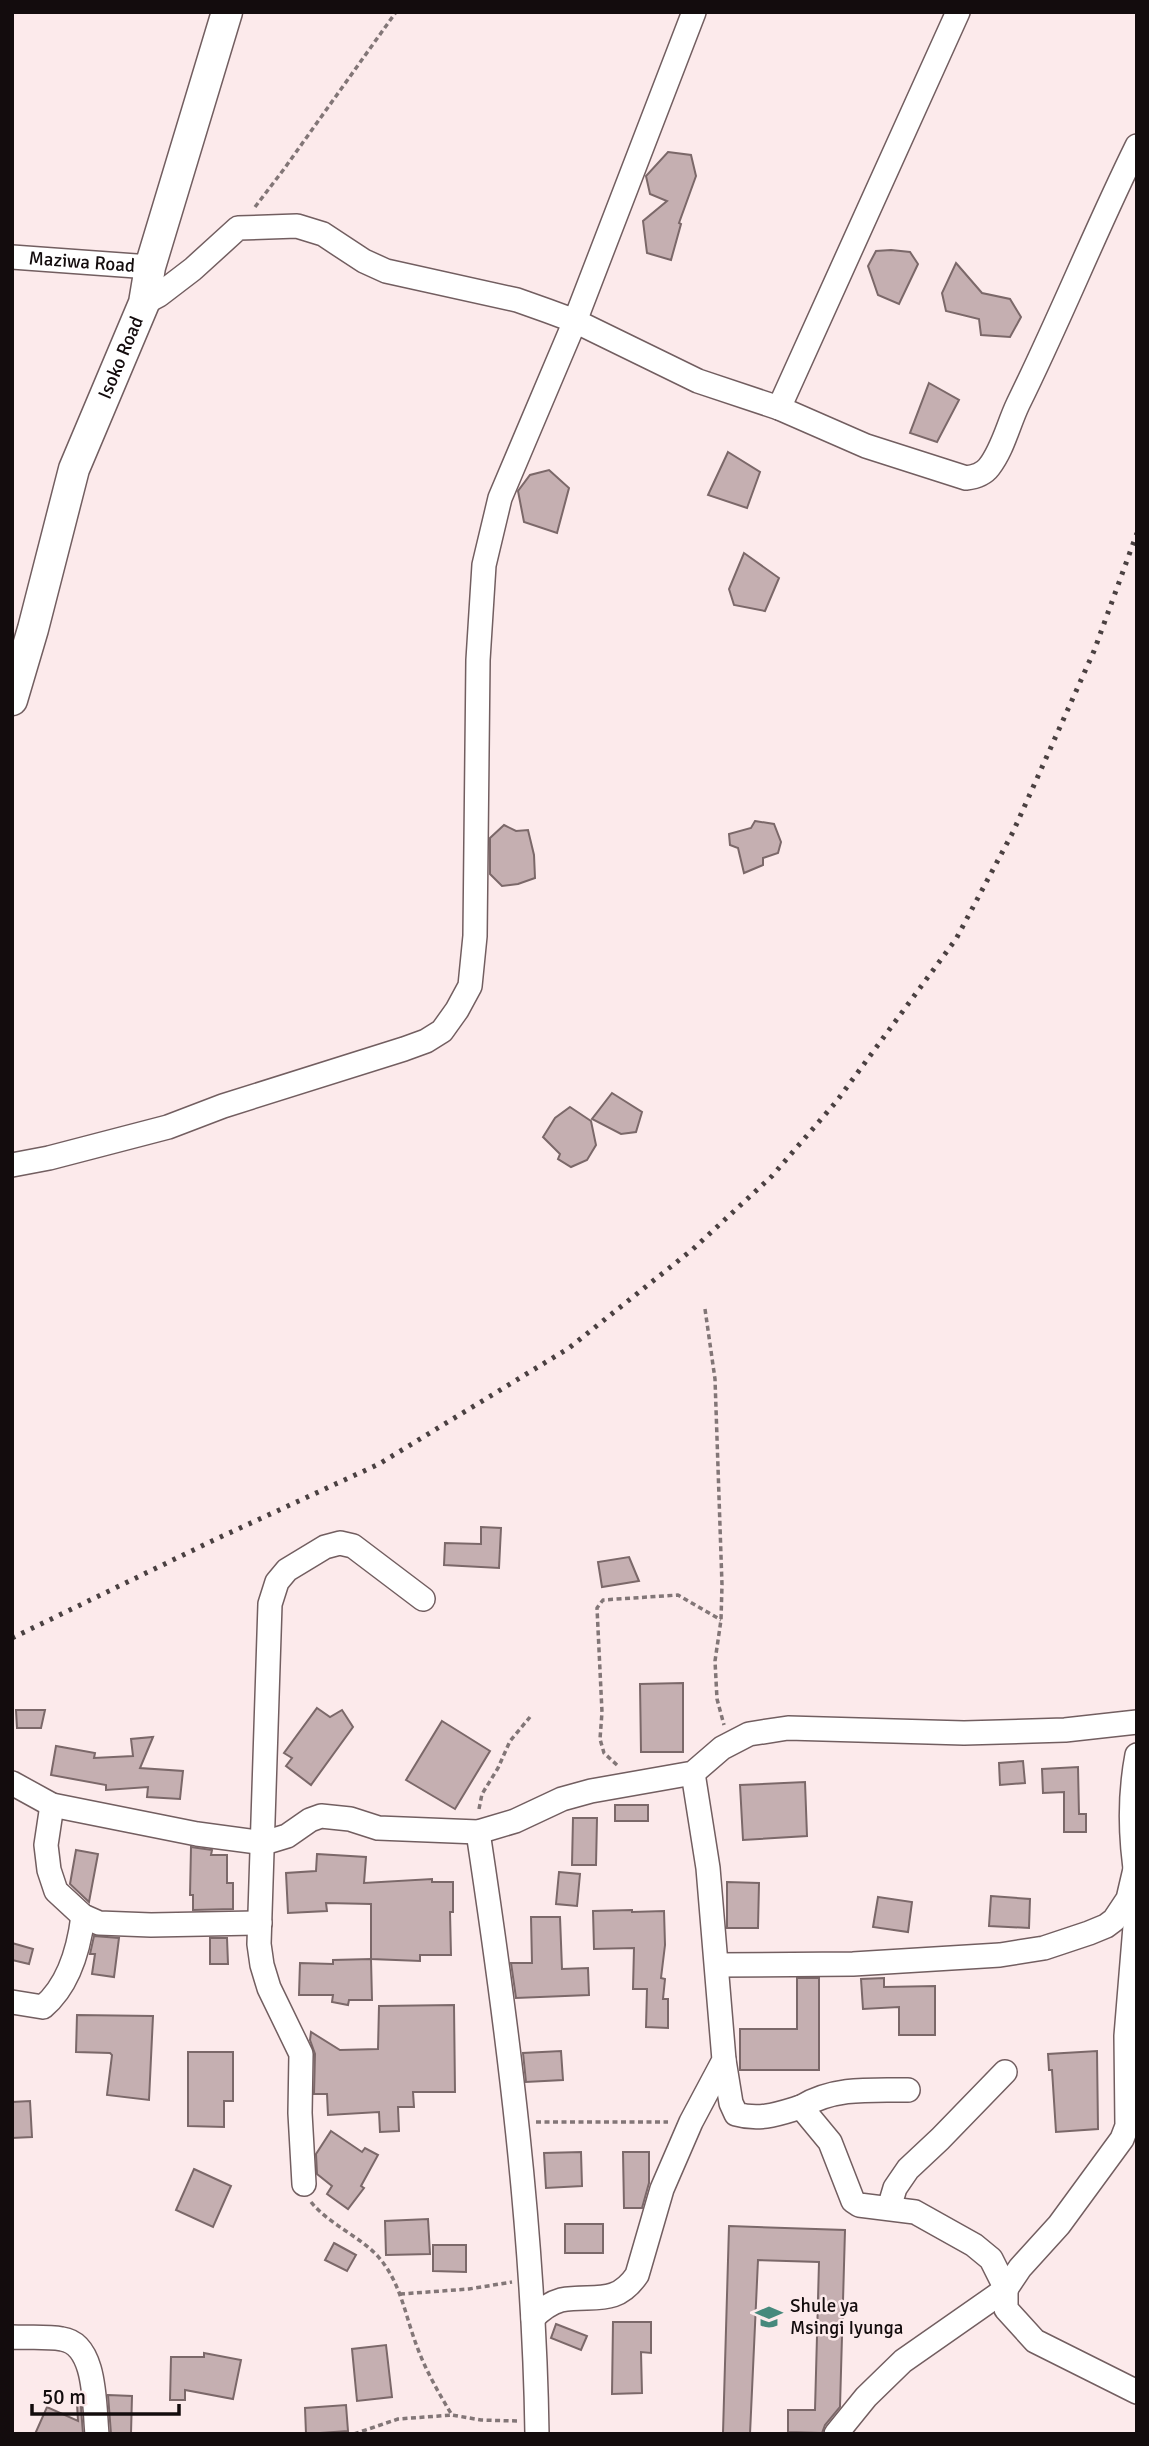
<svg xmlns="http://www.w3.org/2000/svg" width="1149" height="2446" font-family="Signika,sans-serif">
	<rect width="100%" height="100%" fill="#fceaeb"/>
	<g fill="#c5afb1" stroke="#7b6869" stroke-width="2">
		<polygon points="668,152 691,155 696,176 679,223 681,224 671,260 647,253 643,221 667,201 650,194 646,176"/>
		<polygon points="891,250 910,252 918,264 899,304 878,295 868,266 876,251"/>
		<polygon points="956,263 982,293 1010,299 1021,317 1010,337 981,335 979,319 946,311 942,293"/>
		<polygon points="929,383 959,400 937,442 910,433"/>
		<polygon points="728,452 760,472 747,508 708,495"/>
		<polygon points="549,470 569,488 557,533 524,522 518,491 530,475"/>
		<polygon points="744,553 779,578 765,611 734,605 729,589"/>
		<polygon points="755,821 774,824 781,842 778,853 763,858 763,865 744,873 738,848 730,845 729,834 751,828"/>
		<polygon points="504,825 516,831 528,830 534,855 535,878 518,884 502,886 490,874 490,838"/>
		<polygon points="612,1093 642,1112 636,1132 621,1134 592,1119"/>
		<polygon points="570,1107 591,1121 596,1145 587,1160 571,1167 558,1159 560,1154 543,1137 555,1118"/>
		<polygon points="481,1527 501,1528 499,1568 444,1565 445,1543 481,1544"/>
		<polygon points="629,1557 639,1581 602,1587 598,1562"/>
		<polygon points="683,1683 683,1752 641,1752 640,1684"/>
		<polygon points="317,1708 330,1717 342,1710 353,1727 311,1785 286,1766 292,1758 284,1753"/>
		<polygon points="16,1710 45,1710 41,1728 17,1728"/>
		<polygon points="442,1721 490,1751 455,1809 406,1780"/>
		<polygon points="153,1737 140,1768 183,1771 180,1799 147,1797 148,1787 106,1790 106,1785 51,1775 56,1746 95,1753 94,1758 133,1756 131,1739"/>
		<polygon points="1023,1761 1025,1783 1000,1785 999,1763"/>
		<polygon points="1078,1767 1079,1814 1086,1814 1086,1832 1064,1832 1064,1792 1043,1793 1042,1769"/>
		<polygon points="805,1782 807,1836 743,1840 740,1785"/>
		<rect x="615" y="1805" width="33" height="16"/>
		<polygon points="573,1818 597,1818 596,1865 572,1865"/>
		<polygon points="191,1847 212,1850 211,1855 227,1855 227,1883 233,1883 233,1909 193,1910 193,1895 190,1895"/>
		<polygon points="76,1850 98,1854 89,1902 70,1884"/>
		<polygon points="317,1854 366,1857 364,1883 432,1879 432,1882 453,1882 453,1912 450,1912 451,1955 420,1955 420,1961 371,1959 371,1904 326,1903 327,1911 288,1913 286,1873 316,1871"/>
		<polygon points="559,1872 580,1874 577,1906 556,1904"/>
		<polygon points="727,1882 759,1883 758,1928 727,1928"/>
		<polygon points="991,1896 1030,1899 1029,1928 989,1926"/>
		<polygon points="878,1897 912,1902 908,1932 873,1927"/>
		<polygon points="632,1910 632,1912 664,1911 665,1945 661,1978 665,1979 663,1999 668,1999 668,2028 646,2027 647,1989 633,1989 634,1948 594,1949 593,1911"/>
		<polygon points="531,1917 560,1917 562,1969 588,1968 589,1995 516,1998 511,1963 532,1963"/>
		<polygon points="94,1936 119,1938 114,1977 92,1974 95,1954 90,1954"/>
		<polygon points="210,1938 227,1938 228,1964 210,1964"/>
		<polygon points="12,1943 33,1949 29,1964 12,1960"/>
		<polygon points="371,1959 372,2000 349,2000 348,2005 332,2002 333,1995 299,1995 300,1963 333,1964 333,1960"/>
		<polygon points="797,1978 819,1978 819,2070 740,2070 740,2029 797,2029"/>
		<polygon points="884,1978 884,1987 935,1986 935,2035 899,2035 899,2007 863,2009 861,1979"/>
		<polygon points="454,2005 455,2092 413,2092 414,2107 398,2107 399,2131 380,2132 379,2112 328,2115 327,2094 314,2094 315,2054 310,2040 311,2032 340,2050 378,2049 379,2006"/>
		<polygon points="77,2015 153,2016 149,2100 107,2095 112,2055 110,2053 76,2052"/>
		<polygon points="561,2051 563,2080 526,2082 523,2053"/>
		<polygon points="1097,2051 1098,2129 1056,2132 1052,2070 1049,2070 1048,2054"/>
		<polygon points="188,2052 233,2052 233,2101 224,2101 224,2127 188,2126"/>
		<polygon points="30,2101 32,2137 12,2138 12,2102"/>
		<polygon points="331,2131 362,2152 365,2148 378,2155 361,2186 364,2188 348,2209 327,2194 332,2186 317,2174 316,2154"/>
		<polygon points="581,2152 582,2186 546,2188 544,2153"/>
		<polygon points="623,2152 649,2152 649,2183 642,2208 624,2208"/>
		<polygon points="194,2169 231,2186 213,2227 176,2210"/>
		<polygon points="428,2219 430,2254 386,2255 385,2221"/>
		<rect x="565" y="2224" width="38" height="29"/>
		<polygon points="729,2226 845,2230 840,2407 825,2425 822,2433 788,2432 788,2410 815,2410 819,2262 758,2260 750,2434 723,2433"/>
		<polygon points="334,2243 356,2255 347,2271 325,2260"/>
		<polygon points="433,2245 466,2245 466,2272 433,2271"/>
		<polygon points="613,2322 651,2322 651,2353 641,2352 642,2393 612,2394"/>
		<polygon points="556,2324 587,2336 581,2350 551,2338"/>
		<polygon points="386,2345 392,2397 357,2401 352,2349"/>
		<polygon points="204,2353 241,2360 233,2399 185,2390 185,2400 170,2400 171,2357 204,2357"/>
		<polygon points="80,2394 83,2434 35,2434 47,2407 78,2421 77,2404 79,2404"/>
		<polygon points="108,2395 132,2396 131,2434 111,2434"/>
		<polygon points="346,2405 348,2431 306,2434 305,2408"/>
	</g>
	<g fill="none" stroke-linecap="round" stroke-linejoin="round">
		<defs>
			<g id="minor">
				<path id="s1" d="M 12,257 L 150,267"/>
				<path d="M 144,303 L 159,295 L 193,269 L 238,228 L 297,226 L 323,234 L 364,261 L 386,271 L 517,300 L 548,311 L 575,321 L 698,381 L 779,408 L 866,446 L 966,478 C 975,477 983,475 989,467 C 1003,449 1008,425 1018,404 C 1060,319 1095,231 1137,146"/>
				<polyline points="779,408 958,12"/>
				<polyline points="12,1165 49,1158 168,1127 223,1106 404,1049 426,1041 442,1031 457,1010 470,986 475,936 478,660 484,565 500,498 575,321 694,12"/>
				<path d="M 1137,1755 C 1129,1797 1130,1839 1137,1881"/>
				<polyline points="12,1783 52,1805 197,1834 264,1843 287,1836 310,1820 321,1816 350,1819 378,1828 478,1832 515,1821 562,1799 591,1791 693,1773 722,1748 749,1734 788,1728 964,1733 1065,1730 1137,1722"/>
				<polyline points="52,1805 46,1845 49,1870 56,1891 83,1916 99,1923 151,1925 260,1923"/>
				<path d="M 478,1832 C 508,2030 534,2234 537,2434"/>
				<polyline points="717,1965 853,1964 1000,1955 1044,1948 1089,1933 1106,1926 1114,1920 1128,1899 1135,1869"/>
				<path d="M 12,2002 L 43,2007 C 69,1985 79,1948 83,1916"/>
				<path d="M 724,2060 L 731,2103 L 736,2114 C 760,2121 778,2114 801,2107 L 830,2142 L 853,2201 L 859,2205 L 915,2212 L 974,2245 L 991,2259 L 1006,2289 L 1006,2309 L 1035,2341 L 1137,2392"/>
				<path d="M 801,2107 C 834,2087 871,2090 908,2090"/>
				<polyline points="304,2184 300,2113 301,2054 269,1988 262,1965 259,1944 270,1604 277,1582 287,1570 325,1547 340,1543 353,1546 423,1599"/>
				<polyline points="889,2208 895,2188 908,2169 940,2139 1005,2072"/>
				<path d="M 533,2318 C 541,2310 550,2303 561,2300 C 593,2294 615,2307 637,2275 L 662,2189 L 691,2122 L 724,2060 L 708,1868 L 693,1773"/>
				<path d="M 12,2337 C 28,2338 46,2336 62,2339 C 97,2344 94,2406 97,2434"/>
				<polyline points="836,2434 866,2397 903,2361 1006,2289 1020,2268 1059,2225 1122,2139 1127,2126 1126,2036 1137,1902"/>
			</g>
			<g id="tertiary">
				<path id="s2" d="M 12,700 L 33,629 L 74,469 L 144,303 L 150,267 L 227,12"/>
			</g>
		</defs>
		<use href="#minor" stroke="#725e60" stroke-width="26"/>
		<use href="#tertiary" stroke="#725e60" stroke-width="33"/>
		<g stroke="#827677" stroke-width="3.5" stroke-dasharray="5 3.5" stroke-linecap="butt">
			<polyline points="255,207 284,169 396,12"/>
			<polyline points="705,1309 715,1379 722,1585 721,1620 715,1661 717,1699 724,1725"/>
			<polyline points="617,1765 604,1753 600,1739 602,1712 597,1608 603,1600 678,1595 721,1620"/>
			<polyline points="479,1809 482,1794 498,1768 510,1741 530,1717"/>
			<polyline points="536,2122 668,2122"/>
			<path d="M 311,2202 C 331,2227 366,2238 384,2264 C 401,2287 406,2317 416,2344 C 425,2369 438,2392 452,2415 L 481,2420 L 517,2421"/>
			<polyline points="400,2294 469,2289 512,2282"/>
			<polyline points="354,2434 398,2419 452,2415"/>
		</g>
		<use href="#minor" stroke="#fff" stroke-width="23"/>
		<use href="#tertiary" stroke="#fff" stroke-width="30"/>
		<polyline stroke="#4a4041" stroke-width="5" stroke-dasharray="3.5 7" stroke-linecap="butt" points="12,1638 214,1540 379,1464 569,1348 693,1249 772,1176 836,1102 956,939 1013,832 1094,651 1137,533"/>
	</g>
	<defs>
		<symbol id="school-bare" viewBox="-9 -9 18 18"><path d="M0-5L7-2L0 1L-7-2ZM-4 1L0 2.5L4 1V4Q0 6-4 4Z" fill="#46897c" stroke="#fceaeb" stroke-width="2.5" paint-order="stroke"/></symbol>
	</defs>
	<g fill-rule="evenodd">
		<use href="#school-bare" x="750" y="2298" width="38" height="38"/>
	</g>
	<g text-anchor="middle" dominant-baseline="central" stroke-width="5" stroke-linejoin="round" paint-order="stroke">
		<g font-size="19" fill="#130c0d" stroke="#fceaeb">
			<text stroke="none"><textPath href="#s1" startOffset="70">Maziwa Road</textPath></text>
			<text stroke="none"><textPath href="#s2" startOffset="360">Isoko Road</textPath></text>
		</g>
		<g font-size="19" fill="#130c0d" stroke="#fceaeb" text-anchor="start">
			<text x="790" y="2306">Shule ya<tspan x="790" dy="22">Msingi Iyunga</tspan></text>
		</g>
	</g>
	<rect width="1149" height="2446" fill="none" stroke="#130c0d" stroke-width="28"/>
	<path d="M32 2404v10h147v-10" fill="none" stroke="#130c0d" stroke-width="3.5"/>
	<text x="42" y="2404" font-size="21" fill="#130c0d" stroke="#fceaeb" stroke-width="5" paint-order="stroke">50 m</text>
</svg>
